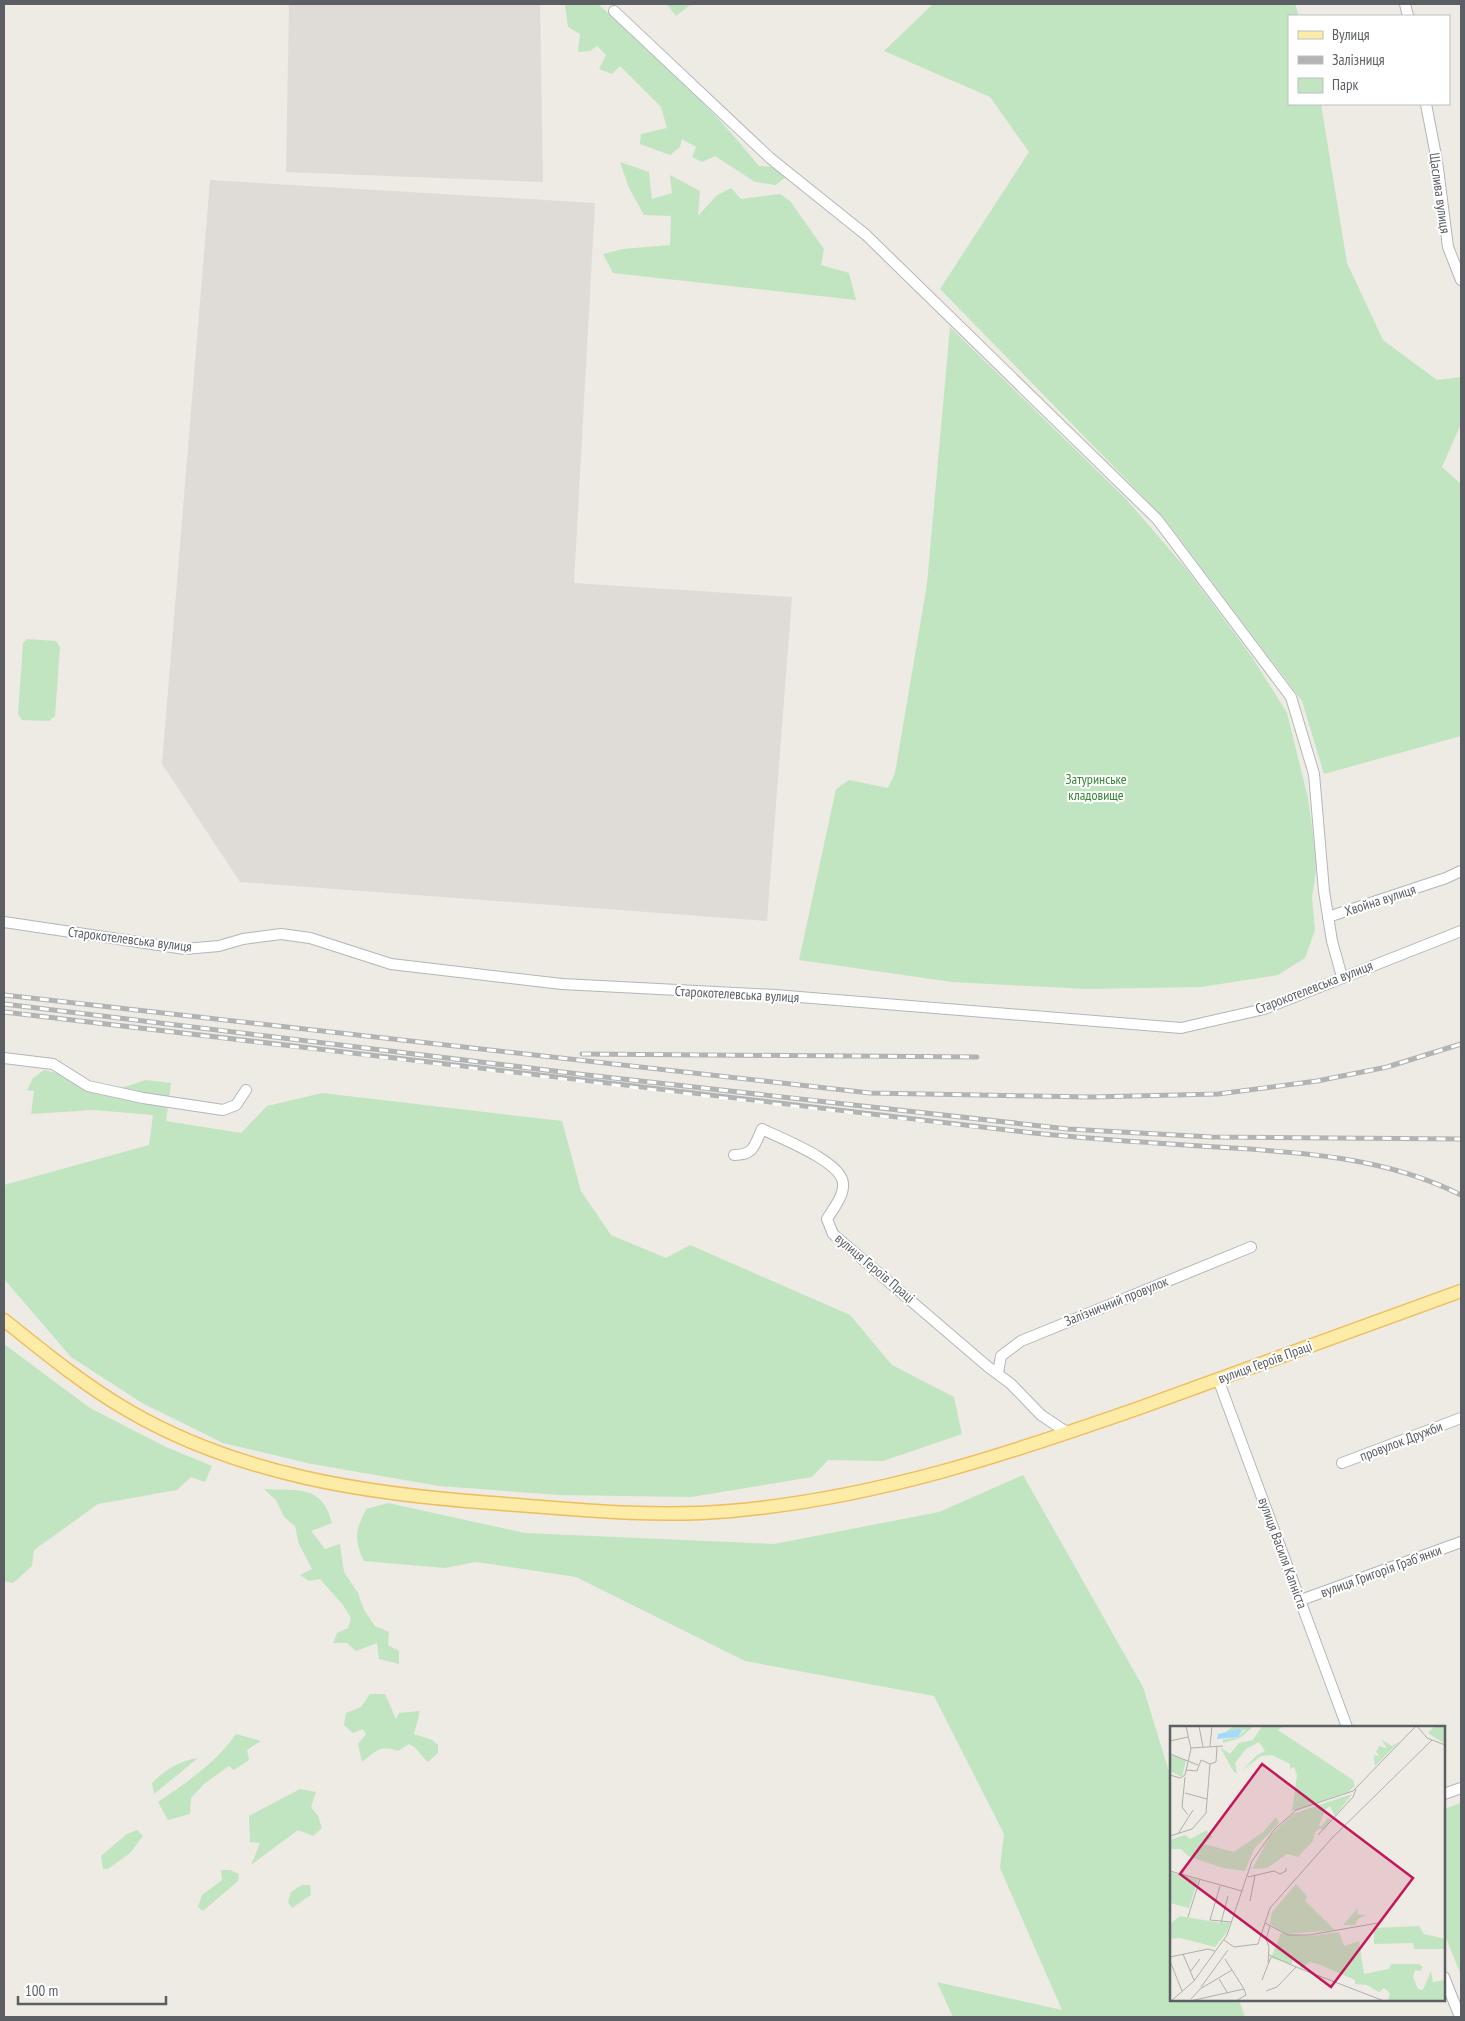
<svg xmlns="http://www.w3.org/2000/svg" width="1465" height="2021" font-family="'PT Sans Narrow',sans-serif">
	<rect width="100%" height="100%" fill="#edebe3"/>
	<g fill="#dfdcd7">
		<polygon points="289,4 540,4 543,182 286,172"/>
		<polygon points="210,180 595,203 574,583 792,597 767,921 240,882 162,764"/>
	</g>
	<g fill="#c1e5c0">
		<path d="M 567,4 L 598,4 C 655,54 712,107 759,166 L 774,167 L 786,177 L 776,185 L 755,182 L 715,156 L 702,162 L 692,157 L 696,147 L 682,139 L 680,147 L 670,155 L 640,144 L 641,134 L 667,128 L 661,107 L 620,66 L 612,74 L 599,69 L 606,55 L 597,46 L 590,51 L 578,52 L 580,34 L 568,27 L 565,6 Z"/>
		<polygon points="667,4 691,4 676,16"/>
		<polygon points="933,4 1295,4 1299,16 1289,16 1289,104 1321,104 1347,263 1383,340 1437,380 1461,377 1461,424 1442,467 1461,484 1461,736 1324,774 1302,701 1164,518 940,289 1029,152 990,97 884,51"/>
		<polygon points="620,162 649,172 652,199 672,193 670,175 700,191 698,216 716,196 731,188 741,199 780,194 790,201 824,249 821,265 849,273 856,300 613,273 603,254 623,249 670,245 671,216 644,215 629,188"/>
		<polygon points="950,327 1127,500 1188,571 1252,657 1287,713 1308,798 1317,864 1312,897 1315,930 1305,958 1278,975 1201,987 1087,989 952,982 799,960 836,789 849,780 888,788 895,773 927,584"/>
		<polygon points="27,639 56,641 60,647 55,716 49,721 22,720 18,714 23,643"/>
		<polygon points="44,1070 121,1088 146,1080 171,1083 166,1121 241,1133 267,1106 322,1093 562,1121 581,1191 611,1235 666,1258 690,1245 850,1315 892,1365 954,1397 962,1434 883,1461 828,1460 812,1477 691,1497 559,1495 439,1486 312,1464 223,1443 142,1403 71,1357 4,1279 4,1185 149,1145 153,1115 93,1110 31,1114 34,1091 27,1090 33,1078"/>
		<polygon points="4,1344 90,1408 166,1447 212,1466 205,1482 191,1477 177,1490 98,1504 34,1550 32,1566 13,1583 4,1581"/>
		<path d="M 1023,1475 L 1143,1687 L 1171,1778 L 1171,2000 L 1239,2000 L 1245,2017 L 953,2017 L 937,1982 L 1062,2010 L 1000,1868 L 1004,1834 L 934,1696 L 745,1661 L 576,1577 L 476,1562 L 445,1568 L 364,1561 C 353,1538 356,1530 366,1509 L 388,1503 L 525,1533 L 774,1544 L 939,1512 Z"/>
		<path d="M 264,1489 C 298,1491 322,1484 332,1523 L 311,1531 L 325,1549 L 340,1544 L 344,1572 L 358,1593 L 364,1610 L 375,1626 L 389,1632 L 388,1645 L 399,1651 L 399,1664 L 379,1659 L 377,1643 L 356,1651 L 347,1643 L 333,1643 L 337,1633 L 348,1628 L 351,1618 L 343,1605 L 320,1579 L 309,1581 L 300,1575 L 312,1569 L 299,1544 L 295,1526 L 284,1517 L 276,1500 Z"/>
		<path d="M 370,1694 L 385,1694 L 396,1719 L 399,1713 L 420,1711 L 414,1734 L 432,1740 L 438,1745 L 438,1753 L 428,1762 C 420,1755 418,1748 409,1744 L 398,1751 C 380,1744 376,1751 362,1762 L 358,1744 L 366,1734 L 363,1729 L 353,1733 L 344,1725 L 346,1713 L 361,1707 Z"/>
		<path d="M 236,1734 L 261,1741 L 247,1750 L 249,1760 L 234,1770 L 229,1766 L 204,1784 L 191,1798 L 190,1814 L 168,1820 L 158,1802 C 187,1782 216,1763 236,1734 Z"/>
		<path d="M 198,1758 L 154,1794 L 152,1783 C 165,1770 179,1761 198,1758 Z"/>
		<polygon points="300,1789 316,1792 311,1807 318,1816 322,1828 313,1836 298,1830 251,1865 260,1843 250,1842 249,1816"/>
		<polygon points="1461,1803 1461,1975 1444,1933 1444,1809"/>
		<polygon points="137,1830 143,1836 130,1853 108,1869 103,1869 101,1856 127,1834"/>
		<polygon points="221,1870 230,1870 239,1874 238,1881 203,1911 198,1907 202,1895 222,1880"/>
		<polygon points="302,1885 310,1885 311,1895 292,1908 288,1902 291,1892"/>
	</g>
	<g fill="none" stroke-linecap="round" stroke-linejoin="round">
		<defs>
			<g id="minor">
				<polyline points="1405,4 1408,16"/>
				<polyline points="614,11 770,158 866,235 1157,519 1291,697 1314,774 1324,891 1332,941 1342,977"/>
				<polyline points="1426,104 1437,161 1448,247 1461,280"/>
				<polyline points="1328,917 1446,878 1461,871"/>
				<polyline points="4,922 185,949 219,946 243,939 281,934 310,938 391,964 562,984 775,995 1181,1028 1264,1009 1461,931"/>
				<polyline points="4,1058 53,1064 88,1086 143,1098 223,1110 236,1105 246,1090"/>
				<path d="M 734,1155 C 754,1155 754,1146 762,1129 C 780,1138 843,1162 843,1184 C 844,1196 833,1209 827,1219 L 833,1234 L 987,1366 L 1011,1384 L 1041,1415 L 1068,1433"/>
				<polyline points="998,1373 1001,1356 1021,1341 1251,1247"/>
				<polyline points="1218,1379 1347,1727"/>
				<polyline points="1342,1463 1461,1418"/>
				<polyline points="1301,1600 1461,1542"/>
				<polyline points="1444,1794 1461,1788"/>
				<polyline points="1444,1977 1460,2017"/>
			</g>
			<path id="major" d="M 4,1320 C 44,1352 84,1385 129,1411 C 239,1475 367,1494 492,1503 C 571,1509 652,1518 731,1511 C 877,1498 1005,1455 1142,1407 C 1248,1369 1355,1329 1461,1291"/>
		</defs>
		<use href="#minor" stroke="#b3b6ba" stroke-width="12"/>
		<use href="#major" stroke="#eebd5c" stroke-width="15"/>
		<use href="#minor" stroke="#fff" stroke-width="10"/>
		<use href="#major" stroke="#fdeba8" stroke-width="12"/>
		<defs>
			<g id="rail">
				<polyline points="4,995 870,1093 1091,1097 1218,1094 1317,1081 1387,1067 1461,1044"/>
				<polyline points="4,1004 587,1075 1068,1129 1211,1137 1461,1139"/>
				<path d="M 4,1012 C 344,1052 684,1095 1025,1132 C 1088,1139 1152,1143 1216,1147 C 1299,1152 1386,1157 1461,1195"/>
				<polyline points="582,1054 977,1057"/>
			</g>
		</defs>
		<use href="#rail" stroke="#b2b3b3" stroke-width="5"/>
		<use href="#rail" stroke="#fff" stroke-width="3" stroke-dasharray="9" stroke-linecap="butt"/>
	</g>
	<g text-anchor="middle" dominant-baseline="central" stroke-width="4" stroke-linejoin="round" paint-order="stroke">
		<g font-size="14" fill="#5b5f63" stroke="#fff">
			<text transform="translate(1440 193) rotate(82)">Щаслива вулиця</text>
			<text transform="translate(1380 900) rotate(-18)">Хвойна вулиця</text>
			<text transform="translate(130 939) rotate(7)">Старокотелевська вулиця</text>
			<text transform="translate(1314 987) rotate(-21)">Старокотелевська вулиця</text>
			<text transform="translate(737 994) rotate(3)">Старокотелевська вулиця</text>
			<text transform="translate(875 1268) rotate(40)">вулиця Героїв Праці</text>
			<text transform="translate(1116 1301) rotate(-22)">Залізничний провулок</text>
			<text transform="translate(1265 1362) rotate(-20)">вулиця Героїв Праці</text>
			<text transform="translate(1401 1441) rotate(-21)">провулок Дружби</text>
			<text transform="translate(1283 1553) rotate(70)">вулиця Василя Капніста</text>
			<text transform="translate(1381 1571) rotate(-20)">вулиця Григорія Грабʼянки</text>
		</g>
		<g font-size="14" fill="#388637" stroke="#fff">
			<text x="1096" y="779">Затуринське<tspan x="1096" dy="16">кладовище</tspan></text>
		</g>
	</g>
	<g transform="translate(1170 1726)">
		<rect width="275" height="275" fill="#edebe3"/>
		<path d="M 64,0 L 84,0 L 70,12 L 53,17 L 53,14 L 68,11 L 76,4 L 55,6 ZM 92,0 L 114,0 L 108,4 L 183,54 L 185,60 L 178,66 L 122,85 L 127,49 L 124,41 L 120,43 L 120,38 L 102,29 L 91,30 L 73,44 L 86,30 L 95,25 L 89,16 L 76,23 L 65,37 L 67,47 L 64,46 L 50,21 L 60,28 L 69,17 L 83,14 ZM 265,0 L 275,0 L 275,18 L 258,7 ZM 211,13 L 222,20 L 230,15 L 205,40 L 204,29 L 210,30 L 206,26 L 209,20 L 217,22 ZM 0,29 L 16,34 L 12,51 L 0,45 ZM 182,68 L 165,90 L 160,80 L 155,84 L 149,99 L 151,101 L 158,92 L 161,94 L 153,104 L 150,102 L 145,106 L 143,115 L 128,131 L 117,128 L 97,142 L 82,143 L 100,110 L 123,88 ZM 106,91 L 109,97 L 84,123 L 75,145 L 53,142 L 18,130 L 11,123 L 0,123 L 0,114 L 15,109 L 20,113 L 37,104 L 38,109 L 43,110 L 34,118 L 64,126 L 93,106 ZM 0,146 L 28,154 L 19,182 L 0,177 ZM 126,158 L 137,170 L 135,175 L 165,204 L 117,208 L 100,198 L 102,186 ZM 188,182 L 187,188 L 196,189 L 188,193 L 185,199 L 173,199 ZM 10,190 L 51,197 L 60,196 L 57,206 L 45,221 L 10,212 L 0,213 L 0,198 ZM 249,200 L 254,208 L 275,213 L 275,223 L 244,223 L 243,217 L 204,218 L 204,202 ZM 169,206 L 174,220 L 189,215 L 194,248 L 219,243 L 221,238 L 249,238 L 253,241 L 250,245 L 245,244 L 243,251 L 248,263 L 253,264 L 261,245 L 263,256 L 275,254 L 275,275 L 218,275 L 220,267 L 214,262 L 209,266 L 197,259 L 185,258 L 185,254 L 148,238 L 140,236 L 131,242 L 127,233 L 122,234 L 122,238 L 101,232 L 111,207 L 139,210 Z" fill="#c1e5c0"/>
		<path d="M 69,3 L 72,5 L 68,11 L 47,13 L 48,8 Z" fill="#a3dafd"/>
		<path fill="none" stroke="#afafac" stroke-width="1" d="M 29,0 L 33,21M 247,0 L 257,12 L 275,19M 0,15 L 18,11M 40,20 L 42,0M 21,22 L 53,20M 0,28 L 28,39M 16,44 L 27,45 L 31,34 L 40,38 L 46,36 L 47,21M 0,49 L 10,52 L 15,49 L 21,23 L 16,0M 15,51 L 12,81 L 18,89M 15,67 L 37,73M 8,108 L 23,84M 148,109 L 183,71 L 186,63M 0,110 L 22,103 L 36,87 L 40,38M 0,145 L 72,165M 78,151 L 104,145 L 110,148 L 116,145 L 116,142M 50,160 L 40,194 L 61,196M 80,175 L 85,149M 18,191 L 30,153M 51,197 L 58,170M 95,197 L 118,209 L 139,209 L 208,197M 54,214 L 64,221 L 88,218 L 100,182 L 162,112 L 262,14M 13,228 L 24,254M 99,229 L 126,241M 0,231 L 38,223 L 45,225M 55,233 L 74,263M 0,235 L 12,265M 98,237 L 99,221 L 96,213 L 100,200M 20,246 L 30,233M 49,253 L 57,266M 92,254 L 101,231M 31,261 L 58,224M 96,265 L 107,261 L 126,241 L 214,275M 21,273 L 30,263 L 62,244M 1,275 L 24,255 L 57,209 L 82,135 L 104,104 L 126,84 L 183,65 L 246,0M 20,275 L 74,263 L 76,269 L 66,275"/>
		<path fill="#c2185b" fill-opacity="0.15" stroke="#c2185b" stroke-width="2.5" d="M 92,38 L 243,152 L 161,261 L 10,148 Z"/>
		<rect width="275" height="275" fill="none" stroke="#5b5f63" stroke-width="2.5"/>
	</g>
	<rect width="1465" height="2021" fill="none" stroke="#5b5f63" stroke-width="10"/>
	<rect x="1288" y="15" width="162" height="90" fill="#ffffff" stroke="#bdbfc1"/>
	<rect x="1298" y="31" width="25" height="8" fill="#fdeba8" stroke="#bdbfc1"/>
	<text x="1332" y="40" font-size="15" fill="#5b5f63">Вулиця</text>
	<rect x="1298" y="56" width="25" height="8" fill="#b2b3b3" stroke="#bdbfc1"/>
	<text x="1332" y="65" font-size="15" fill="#5b5f63">Залізниця</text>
	<rect x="1298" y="78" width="25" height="15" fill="#c1e5c0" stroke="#bdbfc1"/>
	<text x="1332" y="90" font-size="15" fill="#5b5f63">Парк</text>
	<path d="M18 1996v8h148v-8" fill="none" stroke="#5b5f63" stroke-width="2.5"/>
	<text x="25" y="1996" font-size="15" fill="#5b5f63" stroke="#ffffff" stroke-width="4" paint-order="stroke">100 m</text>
</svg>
